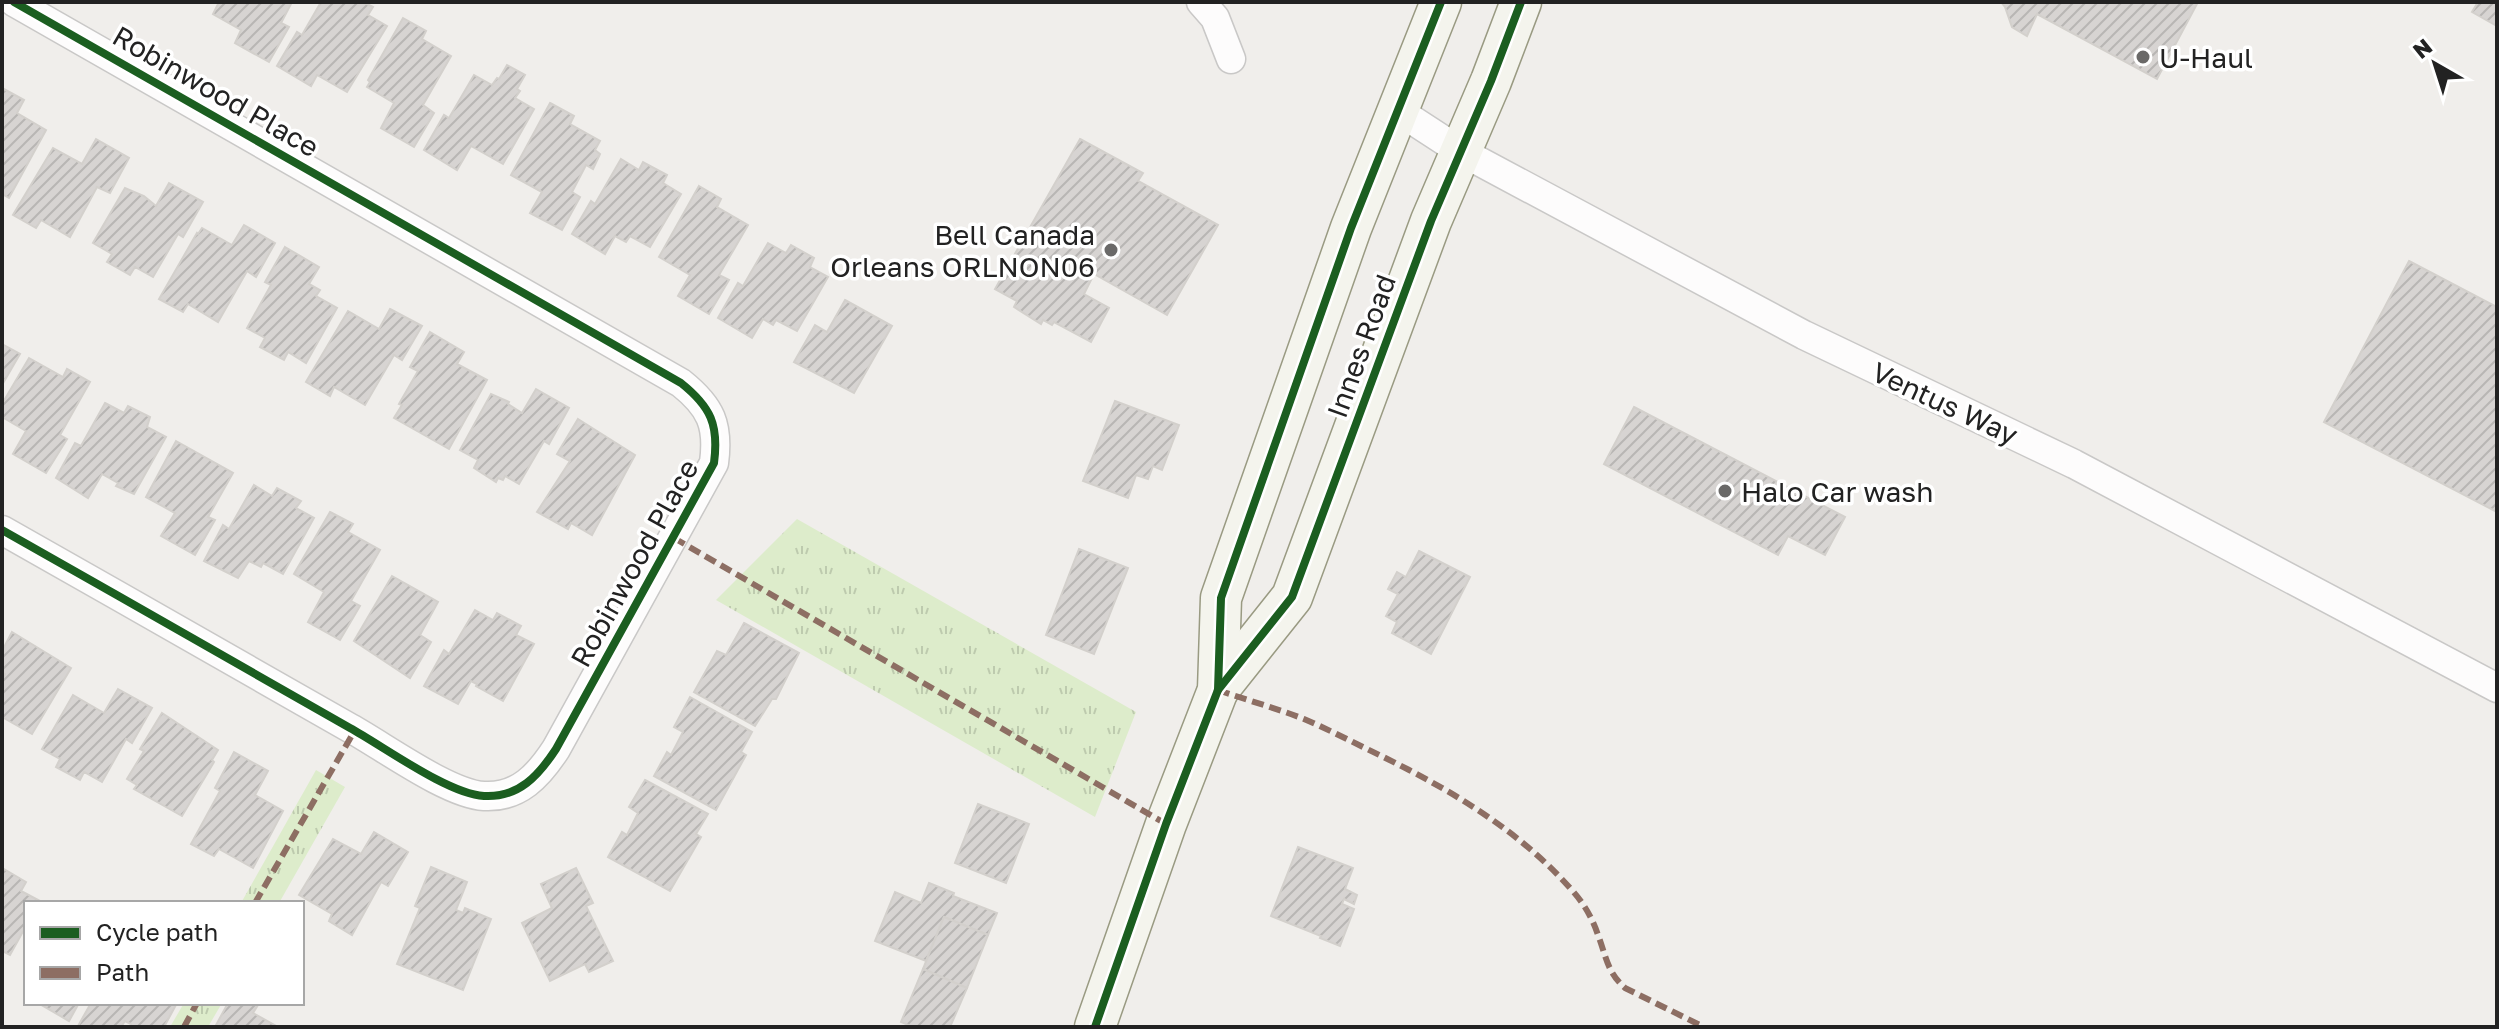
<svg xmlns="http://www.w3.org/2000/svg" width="2499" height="1029" font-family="'Golos Text',sans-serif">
	<defs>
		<pattern id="grass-tufts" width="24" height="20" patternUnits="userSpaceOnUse" patternTransform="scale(2)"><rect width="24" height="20" fill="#ddeccb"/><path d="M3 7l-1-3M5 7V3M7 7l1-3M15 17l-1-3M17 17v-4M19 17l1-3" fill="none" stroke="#bdcaae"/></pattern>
		<pattern id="building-hatch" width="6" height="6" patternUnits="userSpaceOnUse" patternTransform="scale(2)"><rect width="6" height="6" fill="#d7d4d2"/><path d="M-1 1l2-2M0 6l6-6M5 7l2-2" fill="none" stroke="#b8b6b4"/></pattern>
	</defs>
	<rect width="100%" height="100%" fill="#f0eeeb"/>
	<g fill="url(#grass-tufts)">
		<polygon points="797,519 1136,712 1095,817 716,600"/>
		<polygon points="316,770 345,787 279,903 241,903"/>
		<polygon points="184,1003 222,1003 208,1027 170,1027"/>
	</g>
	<g fill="url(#building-hatch)" stroke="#d3d0cc" stroke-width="2">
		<polygon points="219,2 292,2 281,23 289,27 269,62 235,43 241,30 213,14"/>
		<polygon points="321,2 363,2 373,7 368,15 387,26 347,92 317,75 311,86 277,66 297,32 302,35"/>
		<polygon points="2001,2 2198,2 2157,79 2037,14 2027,36 2012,27 2005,7"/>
		<polygon points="2478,2 2497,2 2497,26 2472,12"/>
		<polygon points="403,18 426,31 422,39 451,56 423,105 434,113 414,147 381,128 394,103 367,87 370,82 368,80"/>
		<polygon points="507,65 525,75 517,89 520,91 515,98 534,109 503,164 471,146 457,170 424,150 444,115 449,118 474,75 492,85 497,78 499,79"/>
		<polygon points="2,88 24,100 17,113 46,130 9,198 2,194"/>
		<polygon points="550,103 574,116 570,124 600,141 595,150 600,154 593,169 586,165 572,192 580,197 562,230 530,213 542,192 511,175"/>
		<polygon points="96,139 129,158 110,193 97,187 70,237 41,220 36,228 13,215 53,148 82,164"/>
		<polygon points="1080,139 1143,173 1138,181 1218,225 1167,315 1094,274 1084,294 1109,308 1091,342 1054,322 1052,325 1043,320 1041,324 1014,307 1017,301 995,289"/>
		<polygon points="621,159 639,170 643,162 667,175 663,183 681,194 650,247 630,236 626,242 615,236 605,254 572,234 591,201 595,204"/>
		<polygon points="169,183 203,202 183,237 178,234 153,277 135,267 130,275 107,262 112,254 93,243 125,188 144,196 156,206"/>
		<polygon points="699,186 721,199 717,207 748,225 719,275 729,280 709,314 678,296 690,275 659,257"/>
		<polygon points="244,225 275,243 256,277 247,271 218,322 188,304 183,312 159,299 197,233 198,234 202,228 232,245"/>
		<polygon points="768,243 786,253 791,245 814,258 810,267 828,277 797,331 776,320 773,325 763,319 752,338 718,318 738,283 743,286"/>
		<polygon points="285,247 319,267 309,284 320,290 316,296 337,308 306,363 288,352 284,360 260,347 265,338 247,328 271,285 265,282"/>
		<polygon points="2409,261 2497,307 2497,512 2324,422"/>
		<polygon points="845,300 892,326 854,393 794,362 815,325 827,332"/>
		<polygon points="390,309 422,326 402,360 394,355 365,405 334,387 330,396 306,382 348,311 379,329"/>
		<polygon points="430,332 464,352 457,364 487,380 449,449 394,418 402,405 399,404 418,371 410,367"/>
		<polygon points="2,344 20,354 2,385"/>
		<polygon points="29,358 63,377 67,369 90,382 60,435 67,439 46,473 13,454 26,431 2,417 2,404"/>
		<polygon points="536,389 569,408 549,444 544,441 519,484 505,476 503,480 498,478 496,482 474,468 478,460 460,450 491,394 509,402 508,404 522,413"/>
		<polygon points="1115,401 1179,425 1162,470 1153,466 1148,479 1136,475 1128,498 1083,481"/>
		<polygon points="105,403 124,413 128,406 150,417 147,427 166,437 134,494 116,486 118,483 102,474 88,498 56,478 75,443 81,446"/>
		<polygon points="1634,407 1845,517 1825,555 1788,536 1778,555 1604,464"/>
		<polygon points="578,419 635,455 592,535 571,523 568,529 537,512 570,461 557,454"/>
		<polygon points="176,441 233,473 208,517 215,520 195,555 161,536 175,513 146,497"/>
		<polygon points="254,485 272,496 277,488 301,501 296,508 314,518 283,574 263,563 261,567 249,561 238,578 204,561 223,525 229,529"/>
		<polygon points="330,512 353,524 348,532 380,550 351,601 360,606 340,640 308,622 324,592 294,574"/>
		<polygon points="1079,549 1128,568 1094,654 1046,635"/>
		<polygon points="1419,551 1470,577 1431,654 1392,633 1397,622 1386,616 1398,594 1388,589 1397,572 1406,577"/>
		<polygon points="392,576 438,602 420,635 431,642 410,678 354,641"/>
		<polygon points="475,610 493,620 497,613 521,626 516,635 534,644 503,701 476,686 477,684 471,681 458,704 424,686 444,650 449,654"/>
		<polygon points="744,623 799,653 776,699 772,699 755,726 694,692 717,651 726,655"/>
		<polygon points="12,632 71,668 32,734 2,717 2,679 5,674 2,673 2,651"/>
		<polygon points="118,689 152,708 132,743 126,739 102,782 84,772 80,780 56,767 60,759 42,749 73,695 104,713"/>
		<polygon points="690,697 752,732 741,752 746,755 716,810 654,776 667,752 671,755 683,732 674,727"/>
		<polygon points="162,713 218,750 212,760 214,762 182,816 134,789 137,785 127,779 144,751 140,749"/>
		<polygon points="234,752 268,771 255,795 283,811 253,868 219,849 214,856 191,844 220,791 215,788"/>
		<polygon points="645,780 708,814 696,834 701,837 670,891 608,857 622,832 627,835 638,813 629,807"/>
		<polygon points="978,804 1029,824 1006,883 955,863"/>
		<polygon points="374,832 408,852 388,886 381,882 352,935 329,921 332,914 299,895 333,839 361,854"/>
		<polygon points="1298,847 1353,868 1345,889 1357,895 1354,904 1344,899 1342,904 1354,909 1340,946 1320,938 1321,936 1271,916"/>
		<polygon points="431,867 467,882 456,910 463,913 465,908 491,919 463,990 397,964 420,908 415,906"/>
		<polygon points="576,868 593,903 586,906 613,961 589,972 585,964 550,981 522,923 552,908 541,884"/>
		<polygon points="4,869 26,882 21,891 40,901 26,903 26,926 10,955 2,951 2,873"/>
		<polygon points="929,883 954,893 953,896 997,913 988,935 944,917 926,961 875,941 895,892 921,903"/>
		<polygon points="944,917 988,935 967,988 923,969"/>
		<polygon points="923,969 967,988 950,1027 913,1027 901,1022"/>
		<polygon points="38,1003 79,1003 69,1021"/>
		<polygon points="91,1003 177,1003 164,1027 131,1027 131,1024 125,1021 121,1027 80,1027 78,1026"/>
		<polygon points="228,1003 255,1003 258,1005 253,1013 278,1027 215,1027"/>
	</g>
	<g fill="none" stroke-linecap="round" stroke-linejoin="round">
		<defs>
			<g id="street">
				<polyline points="1201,2 1215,18 1231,59"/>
				<polyline points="1397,110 1460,151 1804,335 2074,464 2497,688"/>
				<path d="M 2,530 C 118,596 234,661 350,728 C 383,746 448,794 484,796 C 519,798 539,775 556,749 L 714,463 C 719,425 711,407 681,383 L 14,2"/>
			</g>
			<g id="secondary">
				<polyline points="1218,690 1292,597 1431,221 1491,81 1521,2"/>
				<polyline points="1095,1027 1166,824 1218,690 1221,598 1351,228 1441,2"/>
			</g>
		</defs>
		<use href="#street" stroke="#c9c8c7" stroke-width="31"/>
		<use href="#secondary" stroke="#999a82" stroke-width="43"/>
		<use href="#street" stroke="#fdfcfc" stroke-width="28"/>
		<use href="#secondary" stroke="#f4f4ed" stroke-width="40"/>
		<g stroke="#8d6e63" stroke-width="6" stroke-dasharray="12 6" stroke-linecap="butt">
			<polyline points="674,538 1166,824"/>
			<path d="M 1218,690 C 1246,700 1276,708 1304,719 C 1325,728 1345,738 1365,748 C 1440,784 1514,825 1570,888 C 1583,902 1592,917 1598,935 C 1606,956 1607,972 1625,988 L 1704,1027"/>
			<polyline points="255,903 355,730"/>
			<polyline points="184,1027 197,1003"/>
		</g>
		<defs>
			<g id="cycleway">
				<path d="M 2,530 C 118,596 234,661 350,728 C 383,746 448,794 484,796 C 519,798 539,775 556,749 L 714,463 C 719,425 711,407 681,383 L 14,2"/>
				<polyline points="1218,690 1292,597 1431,221 1491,81 1521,2"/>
				<polyline points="1095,1027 1166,824 1218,690 1221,598 1351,228 1441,2"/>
			</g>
		</defs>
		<use href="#cycleway" stroke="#fff" stroke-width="13"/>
		<use href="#cycleway" stroke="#1b5e20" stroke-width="8"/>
	</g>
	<g fill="#6a6968" stroke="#fff" stroke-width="3">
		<circle cx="2143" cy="57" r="8"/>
		<circle cx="1111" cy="250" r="8"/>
		<circle cx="1725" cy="491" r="8"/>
	</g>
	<g text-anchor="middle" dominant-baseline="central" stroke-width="7" stroke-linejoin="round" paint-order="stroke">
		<g font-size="28" fill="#222" stroke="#fff" text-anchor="start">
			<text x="2159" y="57">U-Haul</text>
			<text x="1095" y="234" text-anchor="end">Bell Canada<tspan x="1095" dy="32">Orleans ORLNON06</tspan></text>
			<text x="1741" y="491">Halo Car wash</text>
		</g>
		<g font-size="28" fill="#222" stroke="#fff">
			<text transform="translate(216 91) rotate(30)">Robinwood Place</text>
			<text transform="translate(1361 346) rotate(-70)">Innes Road</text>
			<text transform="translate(1945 403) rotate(25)">Ventus Way</text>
			<text transform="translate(634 563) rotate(-61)">Robinwood Place</text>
		</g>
	</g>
	<rect width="2499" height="1029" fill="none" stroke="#222222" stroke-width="8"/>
	<rect x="24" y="901" width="280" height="104" fill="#ffffff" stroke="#a7a7a7" stroke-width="2"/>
	<rect x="40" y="927" width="40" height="12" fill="#1b5e20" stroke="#a7a7a7" stroke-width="2"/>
	<text x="96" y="941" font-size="24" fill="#222222">Cycle path</text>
	<rect x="40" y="967" width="40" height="12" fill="#8d6e63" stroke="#a7a7a7" stroke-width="2"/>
	<text x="96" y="981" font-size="24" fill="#222222">Path</text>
	<g transform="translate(2435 64) rotate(321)" stroke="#ffffff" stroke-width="6" paint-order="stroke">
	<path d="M0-6L14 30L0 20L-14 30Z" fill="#222222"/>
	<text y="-12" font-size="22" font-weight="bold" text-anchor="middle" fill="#222222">N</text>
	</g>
</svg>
